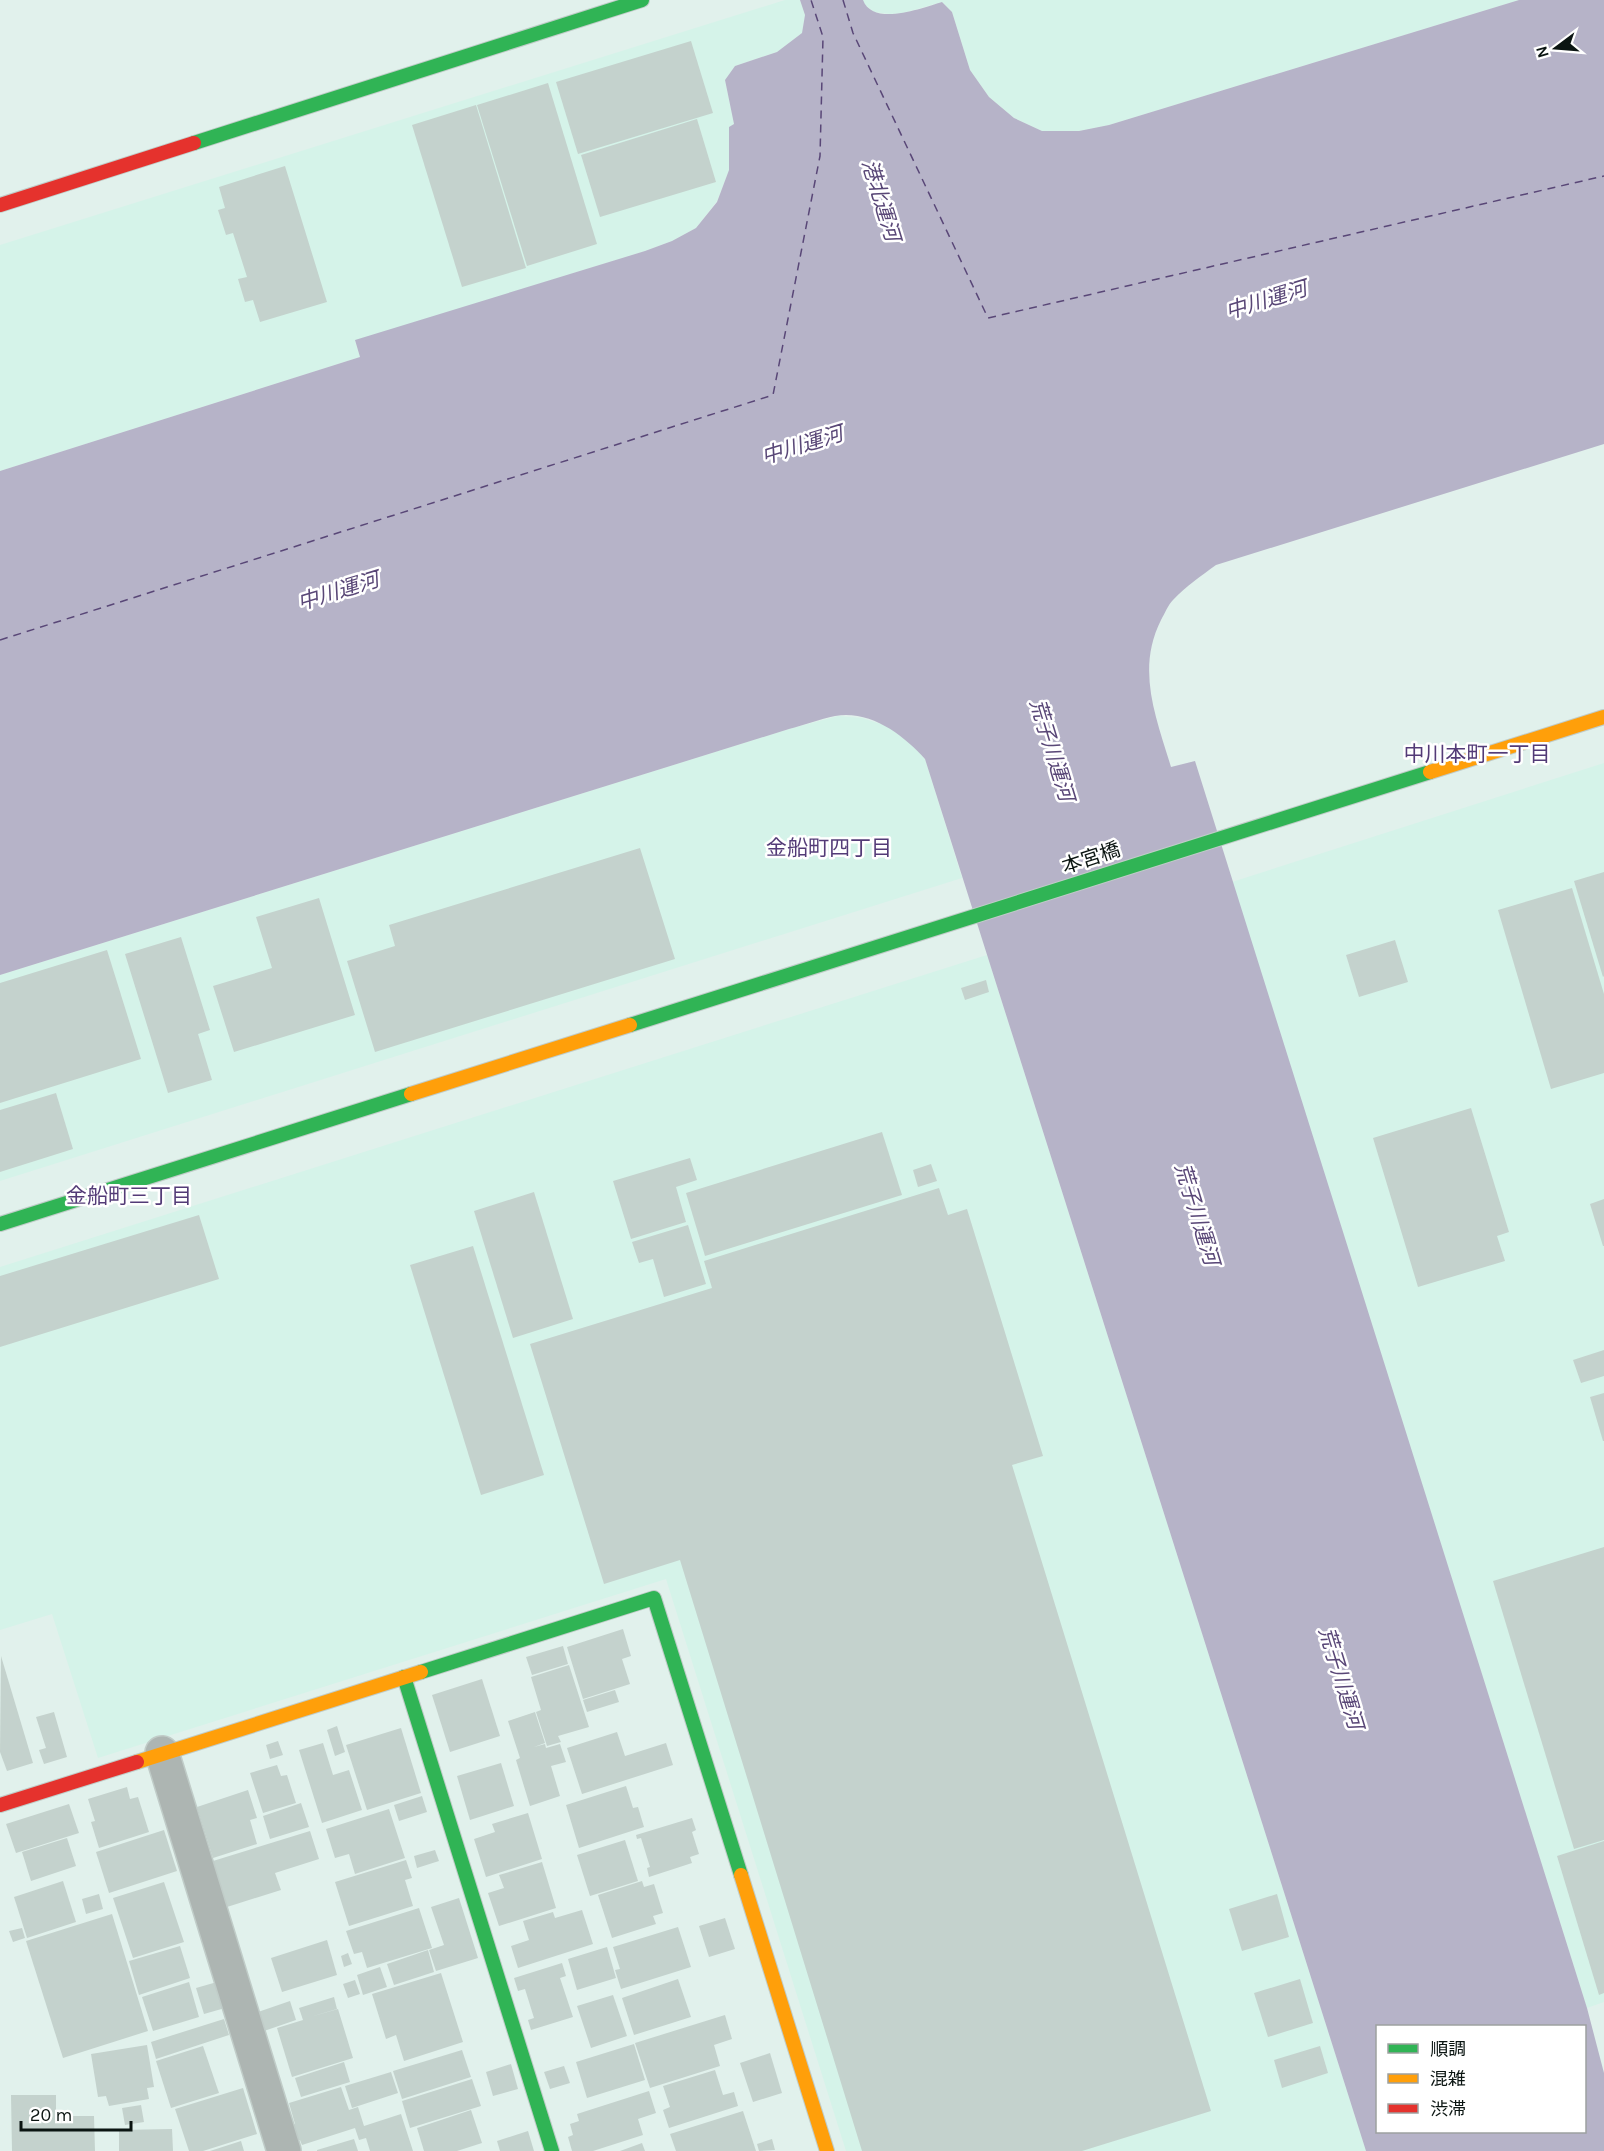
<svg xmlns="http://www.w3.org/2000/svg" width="1604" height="2151" font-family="Karla,'Noto Sans JP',sans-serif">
	<rect width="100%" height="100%" fill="#e1f1ec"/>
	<g fill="#d5f3e9">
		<polygon points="785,0 800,0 805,15 802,33 777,52 735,66 725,80 734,124 729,128 729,170 717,201 696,228 672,241 645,251 355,341 360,357 0,471 0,245"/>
		<polygon points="863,0 1519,0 1109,125 1079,131 1042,131 1014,118 989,97 970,70 952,12 942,2 903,13 890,14 874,12 864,4"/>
		<polygon points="838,716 862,718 890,727 909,741 925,759 962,878 0,1181 0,975 789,729"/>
		<polygon points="1604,763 1604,2002 1587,2008 1232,882"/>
		<polygon points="987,955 1366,2151 846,2151 666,1579 98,1758 52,1614 0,1630 0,1267"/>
	</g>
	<path fill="#b6b3c8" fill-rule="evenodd" d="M 800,0 L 863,0 C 873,27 922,8 942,2 L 952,12 L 970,70 L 989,97 L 1014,118 L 1042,131 L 1079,131 L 1109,125 L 1519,0 L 1604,0 L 1604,444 L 1216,565 C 1201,576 1186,586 1173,600 C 1168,605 1165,613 1161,620 C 1136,670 1156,717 1171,767 L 1195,761 L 1587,2008 L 1604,2073 L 1604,2151 L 1366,2151 L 925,759 C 903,735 871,710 835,716 C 820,719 804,725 789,729 L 0,975 L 0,471 L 360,357 L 355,340 L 645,251 L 672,241 L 696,228 L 717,202 L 729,170 L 729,127 L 734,124 L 725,80 L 735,66 L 777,52 L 802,33 L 805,15 ZM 1378,2026 L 1584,2026 L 1584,2132 L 1378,2132 Z"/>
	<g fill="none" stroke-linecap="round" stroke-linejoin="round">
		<g stroke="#594777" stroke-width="1.5" stroke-dasharray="8 6" stroke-linecap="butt">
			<polyline points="843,0 853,33 988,318 1604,176"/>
			<polyline points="0,640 773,395 820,156 823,37 811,0"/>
		</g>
	</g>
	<g fill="#c4d2cd">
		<polygon points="691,41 713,113 578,154 556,82"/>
		<polygon points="548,83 597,244 527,266 477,105"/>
		<polygon points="476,105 526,268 462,287 412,125"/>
		<polygon points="697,119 716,182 600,217 581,155"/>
		<polygon points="285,166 327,302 260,322 253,300 245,302 238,279 247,277 233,233 226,235 218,210 225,208 219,187"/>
		<polygon points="640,848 675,959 375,1052 347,961 395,946 389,925"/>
		<polygon points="1604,872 1604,976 1603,977 1574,881"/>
		<polygon points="1572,888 1604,994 1604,1073 1551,1089 1498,910"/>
		<polygon points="319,898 355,1015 234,1052 213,986 272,968 256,917"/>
		<polygon points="181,937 210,1030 198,1034 212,1080 168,1093 125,954"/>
		<polygon points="1395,940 1408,982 1359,997 1346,955"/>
		<polygon points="107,950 141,1059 0,1103 0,983"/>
		<polygon points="986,980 989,992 965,1000 961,988"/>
		<polygon points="56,1093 73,1149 0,1172 0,1110"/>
		<polygon points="1471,1108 1509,1232 1497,1236 1505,1261 1418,1287 1373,1138"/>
		<polygon points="882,1132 902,1195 705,1256 686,1193"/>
		<polygon points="690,1158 697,1180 676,1187 686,1222 631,1239 613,1181"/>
		<polygon points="931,1164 937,1181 918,1187 913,1170"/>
		<polygon points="939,1188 948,1215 967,1209 1043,1456 1012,1465 1211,2111 1082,2151 862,2151 680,1560 604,1584 530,1344 712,1288 704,1261"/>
		<polygon points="534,1192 573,1319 513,1338 474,1211"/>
		<polygon points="1604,1199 1604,1246 1603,1246 1590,1204"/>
		<polygon points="199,1215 219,1279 0,1347 0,1276"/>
		<polygon points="688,1225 706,1284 664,1297 653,1259 639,1263 632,1242"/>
		<polygon points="473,1246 544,1475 481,1495 410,1265"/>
		<polygon points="1604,1350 1604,1376 1581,1383 1573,1360"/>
		<polygon points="1604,1393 1604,1441 1603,1441 1590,1397"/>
		<polygon points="1604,1547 1604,1840 1574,1849 1493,1581"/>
		<polygon points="623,1629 631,1656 622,1659 630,1684 583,1699 567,1647"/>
		<polygon points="563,1646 568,1664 532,1675 526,1657"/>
		<polygon points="1,1656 33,1763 7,1771 0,1752"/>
		<polygon points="569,1665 589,1727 558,1736 561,1742 547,1746 536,1712 541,1710 531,1677"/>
		<polygon points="482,1679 500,1736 450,1752 432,1695"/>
		<polygon points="615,1690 619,1702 587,1712 583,1700"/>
		<polygon points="54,1712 67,1757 44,1764 39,1750 46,1748 36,1717"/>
		<polygon points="535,1712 545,1743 534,1747 545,1744 546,1748 560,1744 566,1762 551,1766 560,1796 530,1806 516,1760 520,1758 508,1721"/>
		<polygon points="337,1726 345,1752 335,1756 327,1730"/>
		<polygon points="401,1728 421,1793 367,1810 346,1745"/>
		<polygon points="617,1732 625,1756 666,1743 673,1765 582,1794 567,1748"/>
		<polygon points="278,1741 283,1755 270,1759 266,1745"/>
		<polygon points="323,1743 333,1775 349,1770 362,1810 322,1823 299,1750"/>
		<polygon points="501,1763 514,1806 470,1820 457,1776"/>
		<polygon points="277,1765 281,1776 287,1775 296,1803 263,1813 250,1773"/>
		<polygon points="626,1786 633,1808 638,1807 644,1827 579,1848 566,1805"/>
		<polygon points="127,1787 130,1799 138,1797 149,1832 99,1848 91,1822 95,1821 88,1799"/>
		<polygon points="248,1790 257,1818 250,1820 257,1844 213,1858 197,1807"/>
		<polygon points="422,1796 427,1812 399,1821 394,1805"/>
		<polygon points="301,1803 309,1827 270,1839 263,1816"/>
		<polygon points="69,1804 79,1833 16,1853 6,1824"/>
		<polygon points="389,1809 405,1858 355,1874 349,1854 335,1858 326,1829"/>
		<polygon points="528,1813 542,1859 486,1877 474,1839 495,1832 492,1824"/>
		<polygon points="692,1818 696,1830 692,1832 699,1854 690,1857 692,1863 649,1877 647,1868 650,1867 641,1838 637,1839 636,1835"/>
		<polygon points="164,1830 177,1871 109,1893 96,1852"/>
		<polygon points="310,1831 319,1859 275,1873 281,1890 227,1907 213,1861"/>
		<polygon points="67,1838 76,1866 31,1881 22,1852"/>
		<polygon points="625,1840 638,1881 590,1896 577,1855"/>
		<polygon points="1604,1841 1604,1993 1599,1995 1557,1856"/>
		<polygon points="435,1850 439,1861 417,1868 414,1856"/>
		<polygon points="406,1860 412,1878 405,1880 413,1906 349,1926 335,1882"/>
		<polygon points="542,1862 556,1908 499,1926 488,1893 504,1888 499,1875"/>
		<polygon points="63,1881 76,1922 27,1938 14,1897"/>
		<polygon points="642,1881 644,1887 654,1884 663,1913 653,1916 656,1924 612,1938 598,1895"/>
		<polygon points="164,1882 184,1942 133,1958 113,1898"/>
		<polygon points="99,1894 103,1909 86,1914 82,1899"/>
		<polygon points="1277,1894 1289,1937 1242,1951 1229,1909"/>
		<polygon points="459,1898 478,1958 436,1971 429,1950 444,1945 431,1907"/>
		<polygon points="419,1908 432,1948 367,1968 362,1952 354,1954 346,1931"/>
		<polygon points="582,1910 593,1944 518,1968 511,1946 529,1940 523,1921 553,1912 555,1918"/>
		<polygon points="112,1914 148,2031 63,2058 26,1941"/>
		<polygon points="725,1918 735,1949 709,1957 699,1926"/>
		<polygon points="678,1927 691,1967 621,1989 615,1970 620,1969 613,1947"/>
		<polygon points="22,1928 25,1938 13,1942 9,1931"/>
		<polygon points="327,1940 337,1975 282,1992 271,1958"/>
		<polygon points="180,1946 190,1978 139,1995 129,1961"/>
		<polygon points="607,1947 616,1978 577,1990 568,1959"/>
		<polygon points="428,1950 434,1972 394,1985 387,1964"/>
		<polygon points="348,1953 352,1964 344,1967 341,1956"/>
		<polygon points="562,1963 566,1976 560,1978 573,2017 531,2030 528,2020 534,2018 525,1989 518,1991 514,1978"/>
		<polygon points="380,1967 387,1987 363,1995 357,1975"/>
		<polygon points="441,1973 463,2042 404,2061 396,2035 386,2039 372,1994"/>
		<polygon points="678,1979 691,2017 634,2035 622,1998"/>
		<polygon points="1300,1979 1313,2023 1268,2037 1254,1993"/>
		<polygon points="355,1980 360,1994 348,1998 343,1984"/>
		<polygon points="189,1982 199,2017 153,2031 142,1997"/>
		<polygon points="217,1982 225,2008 204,2014 196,1988"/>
		<polygon points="613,1995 627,2036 591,2048 577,2006"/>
		<polygon points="334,1997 337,2009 310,2017 338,2009 353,2058 292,2077 277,2028 303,2020 299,2008"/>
		<polygon points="290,2001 296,2020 264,2031 258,2012"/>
		<polygon points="725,2015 732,2039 714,2045 720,2066 650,2088 635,2043"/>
		<polygon points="224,2019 229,2035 156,2059 151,2042"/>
		<polygon points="634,2044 645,2080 587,2098 576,2062"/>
		<polygon points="147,2045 154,2087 147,2088 149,2099 109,2106 106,2096 98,2097 91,2054"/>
		<polygon points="203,2046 219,2093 171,2108 156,2061"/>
		<polygon points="1320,2046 1328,2073 1282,2088 1274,2060"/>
		<polygon points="462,2050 471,2077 402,2099 393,2071"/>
		<polygon points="770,2053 782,2093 753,2102 740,2063"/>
		<polygon points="344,2062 350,2082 301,2097 295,2078"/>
		<polygon points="511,2064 518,2089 493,2096 486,2072"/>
		<polygon points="564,2066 570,2083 550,2089 544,2072"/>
		<polygon points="715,2070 723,2095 734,2092 738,2106 669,2128 663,2110 670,2107 663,2086"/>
		<polygon points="391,2072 398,2093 352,2108 345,2086"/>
		<polygon points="472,2079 481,2106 410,2128 402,2101"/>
		<polygon points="341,2087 349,2110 358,2107 364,2126 401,2114 413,2151 370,2151 366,2138 359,2140 355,2128 302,2145 300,2140 296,2141 291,2126 295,2124 289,2103"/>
		<polygon points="243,2088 257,2134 203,2151 189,2151 175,2109"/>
		<polygon points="649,2091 656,2113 638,2119 643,2135 593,2151 572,2151 568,2137 573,2135 570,2124 579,2121 577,2114"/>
		<polygon points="11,2095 56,2095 56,2116 94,2116 95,2151 12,2151"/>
		<polygon points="141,2105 144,2122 125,2125 122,2108"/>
		<polygon points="471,2110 482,2143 457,2151 424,2151 417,2128"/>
		<polygon points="743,2111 756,2151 676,2151 670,2134"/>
		<polygon points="172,2129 173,2151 119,2151 119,2130"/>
		<polygon points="528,2131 534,2151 500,2151 497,2141"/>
		<polygon points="354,2139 358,2151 317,2151 317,2150"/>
		<polygon points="772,2139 775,2150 759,2151 757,2144"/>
		<polygon points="241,2141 244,2151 210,2151"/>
		<polygon points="642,2143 645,2151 620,2151"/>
	</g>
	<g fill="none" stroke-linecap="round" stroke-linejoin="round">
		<defs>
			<polyline id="street" points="162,1753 284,2151"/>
			<g id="fast">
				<polyline points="194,143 642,0"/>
				<polyline points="630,1025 1430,772"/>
				<polyline points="0,1224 411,1094"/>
				<polyline points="421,1672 654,1598 741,1875"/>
				<polyline points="404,1677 552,2151"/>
			</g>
			<g id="slow">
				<polyline points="1430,772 1604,717"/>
				<polyline points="411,1094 630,1025"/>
				<polyline points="137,1762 421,1672"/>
				<polyline points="741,1875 827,2151"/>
			</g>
			<g id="jam">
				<polyline points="0,205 194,143"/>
				<polyline points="0,1805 137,1762"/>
			</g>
		</defs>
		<use href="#street" stroke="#c0ccc8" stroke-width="36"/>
		<use href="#fast" stroke="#c0ccc8" stroke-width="16"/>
		<use href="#slow" stroke="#c0ccc8" stroke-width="16"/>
		<use href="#jam" stroke="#c0ccc8" stroke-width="16"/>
		<use href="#street" stroke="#adb5b2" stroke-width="33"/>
		<use href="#fast" stroke="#30b455" stroke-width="14"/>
		<use href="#slow" stroke="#ff9f0a" stroke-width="14"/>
		<use href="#jam" stroke="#e5322d" stroke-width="14"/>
	</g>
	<g text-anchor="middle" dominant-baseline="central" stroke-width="5" stroke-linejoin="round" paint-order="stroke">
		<g font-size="20" fill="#0b1512" stroke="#fff">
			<text transform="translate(1091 858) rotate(-18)">本宮橋</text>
		</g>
		<g font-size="21" font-style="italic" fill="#594777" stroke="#fff">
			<text transform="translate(881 200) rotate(73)">港北運河</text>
			<text transform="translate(1266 300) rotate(-17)">中川運河</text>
			<text transform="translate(802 445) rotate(-17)">中川運河</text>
			<text transform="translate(338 591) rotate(-17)">中川運河</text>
			<text transform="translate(1052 750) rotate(73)">荒子川運河</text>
			<text transform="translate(1197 1214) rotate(73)">荒子川運河</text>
			<text transform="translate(1341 1678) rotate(73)">荒子川運河</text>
		</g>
		<g font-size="21" fill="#533b77" stroke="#fff">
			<text x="1477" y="754">中川本町一丁目</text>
			<text x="829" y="848">金船町四丁目</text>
			<text x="129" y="1196">金船町三丁目</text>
		</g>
	</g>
	<rect x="1376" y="2025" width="210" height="108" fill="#ffffff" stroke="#9da1a0" stroke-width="1.5"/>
	<rect x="1388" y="2044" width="30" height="9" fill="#30b455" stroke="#9da1a0" stroke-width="1.5"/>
	<text x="1430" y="2055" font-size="18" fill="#0b1512">順調</text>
	<rect x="1388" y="2074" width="30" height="9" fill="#ff9f0a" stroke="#9da1a0" stroke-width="1.5"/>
	<text x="1430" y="2085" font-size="18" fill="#0b1512">混雑</text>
	<rect x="1388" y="2104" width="30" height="9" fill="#e5322d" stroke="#9da1a0" stroke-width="1.5"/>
	<text x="1430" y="2115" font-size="18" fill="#0b1512">渋滞</text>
	<g transform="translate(1556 48) rotate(254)" stroke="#ffffff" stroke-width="4.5" paint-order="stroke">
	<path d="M0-4.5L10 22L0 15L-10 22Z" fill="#0b1512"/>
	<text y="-9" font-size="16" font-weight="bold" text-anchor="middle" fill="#0b1512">N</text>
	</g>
	<path d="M21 2121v9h110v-9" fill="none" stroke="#0b1512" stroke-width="3"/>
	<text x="30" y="2121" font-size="18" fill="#0b1512" stroke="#ffffff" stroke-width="4.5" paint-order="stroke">20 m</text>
</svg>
